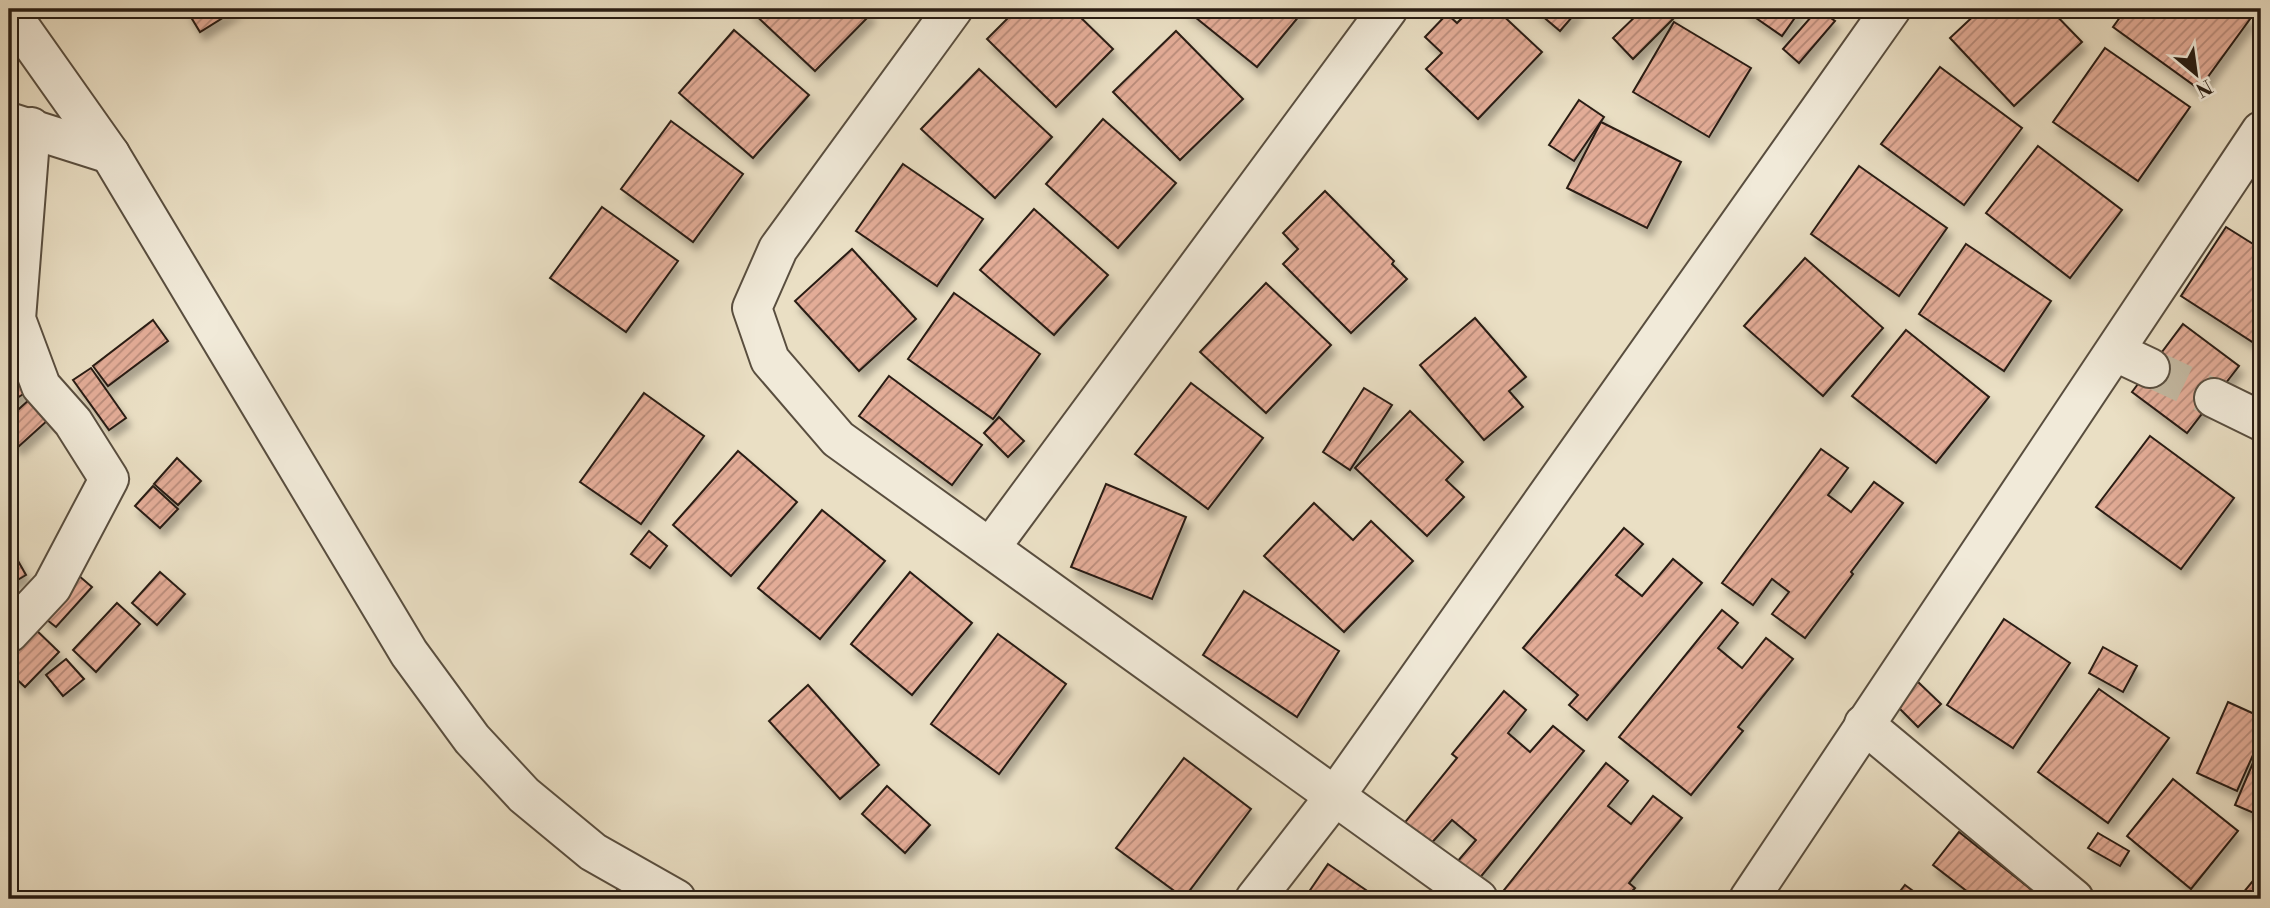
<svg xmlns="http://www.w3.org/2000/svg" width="2270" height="908" font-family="'Libre Bodoni',serif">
	<defs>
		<pattern id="building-hatch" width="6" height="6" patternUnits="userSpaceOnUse" patternTransform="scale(1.75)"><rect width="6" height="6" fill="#e3ac97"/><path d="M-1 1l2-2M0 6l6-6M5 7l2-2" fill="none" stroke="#b88b7a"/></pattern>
		<filter id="shadow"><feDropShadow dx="4.5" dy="8" stdDeviation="3.5" flood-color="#0004"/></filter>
	</defs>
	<rect width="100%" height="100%" fill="#eadfc4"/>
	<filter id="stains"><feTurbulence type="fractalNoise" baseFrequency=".00286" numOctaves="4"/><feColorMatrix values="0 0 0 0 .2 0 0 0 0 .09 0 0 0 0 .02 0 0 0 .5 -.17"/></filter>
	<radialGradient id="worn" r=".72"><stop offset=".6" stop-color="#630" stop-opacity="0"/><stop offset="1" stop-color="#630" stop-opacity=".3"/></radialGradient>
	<g fill="url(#building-hatch)" stroke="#291d13" stroke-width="2" filter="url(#shadow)">
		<polygon points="186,9 237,9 200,32"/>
		<polygon points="749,9 866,9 871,14 815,71"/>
		<polygon points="1017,9 1072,9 1113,49 1056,107 987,39"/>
		<polygon points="1185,9 1305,9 1257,67"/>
		<polygon points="1471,9 1496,9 1542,52 1478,119 1426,69 1442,53 1425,37 1447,14 1457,23"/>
		<polygon points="1534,9 1579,9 1560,31"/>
		<polygon points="1643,9 1665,9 1674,18 1633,59 1613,38"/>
		<polygon points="1743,9 1801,9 1782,36"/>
		<polygon points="1818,9 1835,21 1799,63 1783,49"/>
		<polygon points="1981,9 2050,9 2082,42 2014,106 1950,38"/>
		<polygon points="2126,9 2235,9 2250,19 2199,89 2113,27"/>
		<polygon points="1674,22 1751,68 1709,137 1633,92"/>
		<polygon points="734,30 809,95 753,158 679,93"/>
		<polygon points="1176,31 1243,99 1180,160 1113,92"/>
		<polygon points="2105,48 2190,107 2138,181 2053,122"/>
		<polygon points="1940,67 2022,128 1964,205 1881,144"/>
		<polygon points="979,69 1052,137 995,198 921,129"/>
		<polygon points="1579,100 1604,117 1574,161 1549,145"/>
		<polygon points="1103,119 1176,183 1118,248 1046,184"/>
		<polygon points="671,121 743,174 693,242 621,189"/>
		<polygon points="1601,122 1681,162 1647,228 1567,188"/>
		<polygon points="2038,146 2122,210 2070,278 1986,213"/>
		<polygon points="903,164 983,219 937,286 856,231"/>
		<polygon points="1859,166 1947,228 1899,296 1811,234"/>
		<polygon points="1325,191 1394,261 1392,264 1407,279 1351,333 1283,264 1298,249 1283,233"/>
		<polygon points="602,207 678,261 626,332 550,278"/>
		<polygon points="1034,209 1108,275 1054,335 980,270"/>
		<polygon points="2226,227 2261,249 2261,331 2254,343 2181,296"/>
		<polygon points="1966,244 2051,301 2004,371 1919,314"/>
		<polygon points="852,249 916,319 859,371 795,301"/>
		<polygon points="1805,258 1883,328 1823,396 1744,326"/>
		<polygon points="1266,283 1331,345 1266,413 1200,352"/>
		<polygon points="954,293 1040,354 993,419 908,359"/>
		<polygon points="1475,318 1526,377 1509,391 1523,407 1484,440 1420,365"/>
		<polygon points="153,320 168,341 108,386 93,366"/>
		<polygon points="2183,324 2239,366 2187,433 2132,392"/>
		<polygon points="1906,330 1989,397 1936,463 1852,396"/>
		<polygon points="9,368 25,393 9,403"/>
		<polygon points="91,368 126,418 109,430 73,380"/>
		<polygon points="889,376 982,445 952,485 859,416"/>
		<polygon points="1191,383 1263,438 1208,509 1135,454"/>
		<polygon points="1364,388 1392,405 1350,470 1323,452"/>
		<polygon points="644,393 704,436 641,524 580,482"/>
		<polygon points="30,399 48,420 18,447 9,437 9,418"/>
		<polygon points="1410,411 1463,462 1446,480 1464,497 1427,536 1355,468"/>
		<polygon points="999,417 1024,441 1008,457 984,433"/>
		<polygon points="2150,436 2234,498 2181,569 2096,507"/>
		<polygon points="1821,449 1848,468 1828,495 1851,512 1874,482 1903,503 1851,572 1853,574 1805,638 1772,614 1789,592 1772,579 1753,605 1722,583"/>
		<polygon points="738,451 797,502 731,576 673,525"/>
		<polygon points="177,458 201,481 178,505 154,484"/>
		<polygon points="1106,484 1186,517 1152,599 1071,567"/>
		<polygon points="153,486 178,509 160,528 135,506"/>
		<polygon points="1314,503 1353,540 1371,521 1413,561 1344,632 1264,556"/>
		<polygon points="822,510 885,561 820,639 758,588"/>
		<polygon points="1624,528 1643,544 1616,575 1642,596 1673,559 1702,583 1587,720 1569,705 1578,695 1523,648"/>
		<polygon points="649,531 667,546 650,568 631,554"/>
		<polygon points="9,545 26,575 9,585"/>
		<polygon points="160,572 185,594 157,625 132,603"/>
		<polygon points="910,572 972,623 912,695 851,644"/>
		<polygon points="78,575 92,587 56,627 42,616"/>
		<polygon points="1244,591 1339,651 1297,717 1203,655"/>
		<polygon points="117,603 140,624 96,672 73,650"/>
		<polygon points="1722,610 1738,623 1718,648 1742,668 1766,638 1793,659 1738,727 1743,731 1691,795 1619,737"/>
		<polygon points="2004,619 2070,663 2013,748 1947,705"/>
		<polygon points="31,625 59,652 25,687 9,672 9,648"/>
		<polygon points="998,634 1066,684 999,774 931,724"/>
		<polygon points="2103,647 2137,666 2123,692 2089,673"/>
		<polygon points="66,659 84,679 63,696 46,675"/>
		<polygon points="1917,681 1941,704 1918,727 1895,704"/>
		<polygon points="808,685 879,765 840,799 769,721"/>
		<polygon points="2099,689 2169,738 2108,823 2038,772"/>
		<polygon points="1504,691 1526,710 1508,733 1530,752 1553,726 1584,751 1478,880 1457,862 1476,840 1452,820 1428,847 1402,826 1457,758 1452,754"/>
		<polygon points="2228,702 2261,717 2261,737 2237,791 2197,773"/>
		<polygon points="2261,744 2261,816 2235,805"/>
		<polygon points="1184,758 1251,809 1184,898 1116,848"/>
		<polygon points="1606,763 1628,781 1608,806 1631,824 1653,796 1682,818 1629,883 1635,888 1625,899 1560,899 1549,891 1543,899 1505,899 1500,895"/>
		<polygon points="2173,779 2238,831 2191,889 2127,836"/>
		<polygon points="887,786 930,825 905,853 862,814"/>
		<polygon points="1959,832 2043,899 1977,899 1933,865"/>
		<polygon points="2098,833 2129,851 2120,866 2088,848"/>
		<polygon points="1328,864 1379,899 1304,899"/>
		<polygon points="2261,871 2261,899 2238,899"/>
		<polygon points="1905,885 1924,899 1894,899"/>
		<polygon points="617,890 627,899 607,899"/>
	</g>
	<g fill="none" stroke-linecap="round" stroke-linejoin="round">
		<polyline stroke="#c3b8a1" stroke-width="38" stroke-dasharray="38 19" stroke-linecap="butt" points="2150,368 2214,398"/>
		<defs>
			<g id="minor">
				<polyline points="953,9 778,249 752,308 770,360 838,439 1478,899"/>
				<polyline points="9,11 110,154 409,653 472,739 524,795 593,852 676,899"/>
				<polyline points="9,122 110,154"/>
				<polyline points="2116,352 2150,368"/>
				<polyline points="2214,398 2261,421"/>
				<polyline points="990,548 1388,9"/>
				<polyline points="9,633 52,587 109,479 73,422 41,386 16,319 31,127"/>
				<polyline points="1864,724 2074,899"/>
				<polyline points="1255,899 1335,796 1891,9"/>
				<path d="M 1749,899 C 1918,642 2092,388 2261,131"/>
			</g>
		</defs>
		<use href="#minor" stroke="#594e3f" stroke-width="42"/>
		<use href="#minor" stroke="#f1ead9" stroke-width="38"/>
	</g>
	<rect width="2270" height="908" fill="none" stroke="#eadfc4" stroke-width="35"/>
	<rect x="10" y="10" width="2249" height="887" fill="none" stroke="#291d13" stroke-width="3.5"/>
	<rect x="18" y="18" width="2235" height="873" fill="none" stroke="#291d13" stroke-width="2"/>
	<g transform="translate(2196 74) rotate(151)" stroke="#f1ead9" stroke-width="5" paint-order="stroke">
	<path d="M0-5L12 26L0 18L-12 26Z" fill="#291d13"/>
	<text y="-10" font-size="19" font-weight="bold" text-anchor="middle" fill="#291d13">N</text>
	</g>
	<rect width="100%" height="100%" filter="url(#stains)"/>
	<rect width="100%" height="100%" fill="url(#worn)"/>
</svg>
